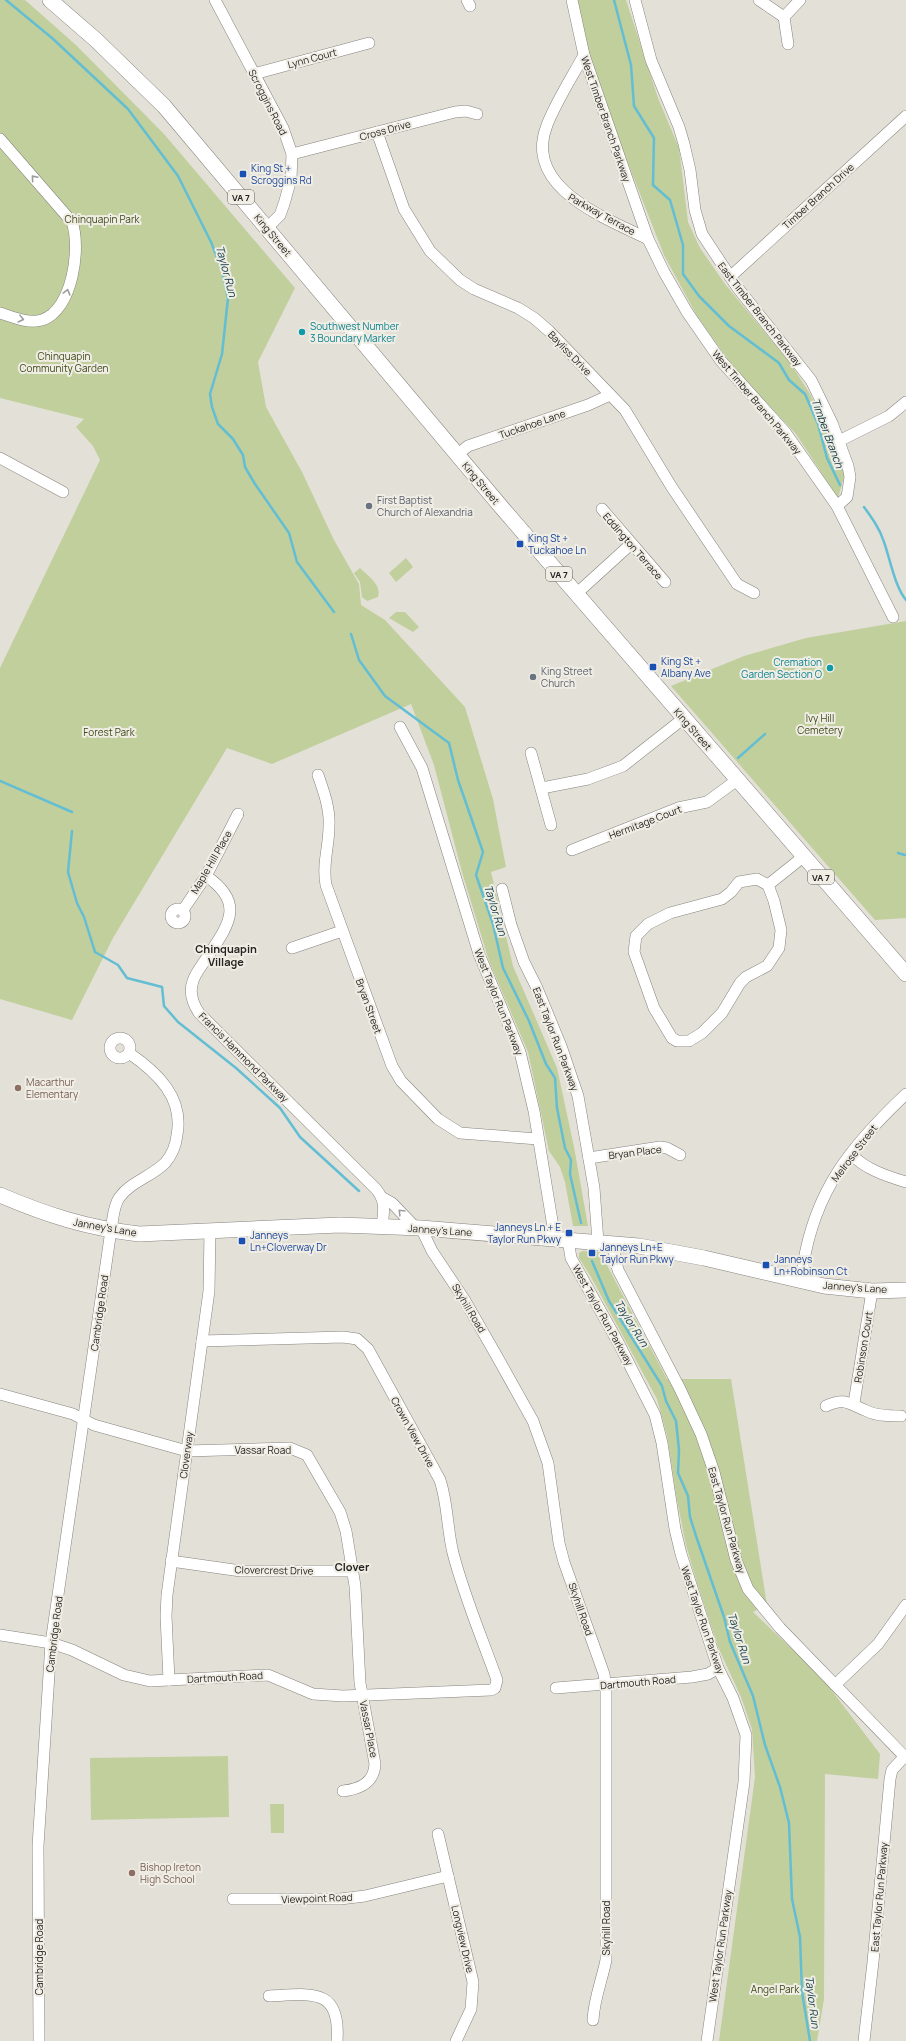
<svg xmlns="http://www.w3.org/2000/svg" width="906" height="2041" font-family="Manrope,sans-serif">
	<rect width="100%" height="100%" fill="#e3e0d8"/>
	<g fill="#c0cf9c">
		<polygon points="0,0 25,0 76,45 164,134 295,288 258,362 266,407 302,472 334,540 359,584 361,605 385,620 465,707 493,799 506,867 491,872 513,966 557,1068 574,1147 588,1226 573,1226 565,1182 560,1167 549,1151 528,1052 489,961 462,872 434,765 411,704 272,764 227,748 113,938 72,1020 0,999 0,668 100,460 93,446 76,427 84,419 0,398"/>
		<polygon points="577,0 626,0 658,98 679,148 688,222 700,248 725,284 791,364 810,394 833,442 845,473 838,498 796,434 734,368 697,316 664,255 589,64"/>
		<polygon points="406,558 413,567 396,582 389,573"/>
		<path d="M 360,568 C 368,576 382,585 378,597 L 367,601 L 362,597 L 360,582 L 354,573 Z"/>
		<polygon points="396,612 405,612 419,627 413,632 389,618"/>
		<polygon points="906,621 906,918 875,920 671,686 744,656 806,638"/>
		<polygon points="583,1251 600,1252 667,1379 731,1379 767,1605 753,1612 823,1679 880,1754 878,1779 825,1774 824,1999 817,2041 719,2041 755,1777 752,1729 741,1697 718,1647 697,1583 686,1545 677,1500 667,1435 657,1399 591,1277 579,1258 579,1253"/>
		<polygon points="228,1756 229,1817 91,1820 90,1758"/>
		<polygon points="270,1804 284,1804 284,1833 271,1833"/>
	</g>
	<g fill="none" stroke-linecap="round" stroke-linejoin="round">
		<g stroke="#63bed3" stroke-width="2.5">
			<polyline points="6,0 52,38 128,109 178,176 211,242 222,270 228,298 222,354 210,394 212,407 218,424 233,439 243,455 245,467 255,484 289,533 297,562 334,612"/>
			<polyline points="614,0 631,65 634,106 654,138 653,185 670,200 683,245 683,274 699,296 729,326 779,363 789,380 805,394 818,424 827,458 840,485"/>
			<path d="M 864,507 C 872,518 880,529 884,542 C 890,559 895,587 906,600"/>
			<polyline points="351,634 359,660 385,696 449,743 458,780 483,852 476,875 493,924 503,968 529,1021 546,1064 555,1078 557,1108 565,1148 571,1160 570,1174 581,1223"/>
			<polyline points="738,758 765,734"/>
			<polyline points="0,781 72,812"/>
			<polyline points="72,831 68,872 77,903 84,917 95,952 118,965 127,978 162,987 164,1006 178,1022 236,1068 280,1108 300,1137 359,1191"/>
			<polyline points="898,853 905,855"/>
			<polyline points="592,1261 609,1301 662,1386 666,1401 676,1421 679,1450 678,1473 688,1496 690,1517 696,1536 724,1617 730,1642 753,1696 765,1745 780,1787 789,1823 792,1899 800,1937 802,1992 810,2041"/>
		</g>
		<defs>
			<g id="minor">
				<polyline points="215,0 283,128 292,154 291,179 284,204 280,215 267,228"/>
				<polyline points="467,0 470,6"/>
				<polyline points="572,0 584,55 648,239 664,272 687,312 721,361 785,432 837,506 893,617"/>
				<polyline points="635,0 651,60 679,127 684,144 690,170 695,210 702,234 737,287 811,380 832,423 848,466 850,477 847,497 837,506"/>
				<polyline points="759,0 784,17"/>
				<polyline points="788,44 784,17 800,0"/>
				<path d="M 584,55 C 572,77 556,102 547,125 C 522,188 606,218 648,239"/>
				<polyline points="254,74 369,43"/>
				<polyline points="377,132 404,209 430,251 460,280 474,289 518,308 534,318 549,331 625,410 671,486 737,584 754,593"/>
				<path d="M 0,139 L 72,222 C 81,247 73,310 42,320 C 28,324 13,317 0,313"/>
				<polyline points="292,154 455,112 466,111 477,114"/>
				<polyline points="730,277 906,116"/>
				<polyline points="839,441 889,416 906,402"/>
				<polyline points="457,455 468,446 588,405 610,395"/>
				<polyline points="0,458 63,492"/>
				<polyline points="602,509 665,582"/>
				<polyline points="576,594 631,544"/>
				<polyline points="400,727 422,768 479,954 520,1052 534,1111 555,1239"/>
				<polyline points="531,753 551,825"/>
				<path d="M 318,775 C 324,792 330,809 329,826 C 329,847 322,864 326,885 L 392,1066 L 401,1081 L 438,1119 L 460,1133 L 538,1139"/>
				<polyline points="542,788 588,779 623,766 684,718"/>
				<polyline points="572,850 678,808 707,802 737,780"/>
				<path d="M 206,876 C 249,905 225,929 204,962 C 200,968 195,974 193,981 C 189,992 193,1004 199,1013 L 376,1189 C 386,1201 384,1211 382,1226"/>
				<polygon points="757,879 768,885 774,901 781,930 779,948 767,966 746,977 740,983 722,1013 702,1033 689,1041 677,1041 672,1038 654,1008 634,952 636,936 648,924 670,913 722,899 731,892 739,882"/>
				<polyline points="768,885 803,857"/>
				<polyline points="502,889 511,925 524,962 537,988 561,1046 578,1096 594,1188 598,1242"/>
				<circle cx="178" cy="916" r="7"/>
				<polyline points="183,910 206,876 238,814"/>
				<polyline points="292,948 342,931"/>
				<circle cx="120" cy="1048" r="10"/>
				<path d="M 851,1154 C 865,1169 886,1176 906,1182"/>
				<polyline points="589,1158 660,1147 667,1148 680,1155"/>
				<polyline points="383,1198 392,1203 416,1228"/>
				<path d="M 421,1228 L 432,1251 L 464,1299 L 495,1353 L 533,1421 L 548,1463 L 559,1543 L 564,1562 L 604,1674 L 606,1688 L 606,1960 C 602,1980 594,1999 593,2020"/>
				<polyline points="568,1240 571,1258 619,1344 655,1415 662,1443 675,1529 681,1554 718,1668 733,1698 746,1735 744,1782 707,2041"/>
				<polyline points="614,1244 615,1258 618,1270 680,1389 701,1434 714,1472 736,1560 748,1589 780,1628 906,1758"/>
				<path d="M 803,1266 C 815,1190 851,1146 906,1094"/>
				<path d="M 0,1394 L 73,1414 L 94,1425 L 187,1451 L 290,1448 L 307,1455 L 340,1512 L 346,1531 L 355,1586 L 360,1683 L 375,1764 C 374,1783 360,1789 343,1791"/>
				<polyline points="854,1403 872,1291"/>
				<path d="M 826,1406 C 845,1397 849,1404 867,1411 C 877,1416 890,1416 901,1416"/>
				<polyline points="171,1561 241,1571 352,1571"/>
				<path d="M 0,1635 L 51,1643 L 72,1650 L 124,1675 L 150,1681 L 268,1675 L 313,1694 L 343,1696 L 491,1690 L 495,1688 L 497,1680 C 482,1638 464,1596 453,1553 C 447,1529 448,1504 440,1480 L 368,1349 L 357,1339 L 343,1337 L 202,1341"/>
				<polyline points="169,1680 166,1616 167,1595 209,1291 210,1231"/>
				<polyline points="835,1685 878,1644 906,1605"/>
				<polyline points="556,1688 692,1677 708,1674 718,1668"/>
				<polyline points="438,1834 473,1982 471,2009 456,2041"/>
				<polyline points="233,1899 340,1899 365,1896 448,1876"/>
				<path d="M 269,1996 C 311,1994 341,1987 337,2041"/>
				<path d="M 39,2041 L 38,1846 L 51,1643 L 111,1230 C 113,1220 113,1207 119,1198 C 130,1182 151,1177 165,1163 C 172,1155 176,1145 177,1135 C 184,1098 158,1073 129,1053"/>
				<polyline points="864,2041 873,1962 890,1779 892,1770 904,1757"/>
			</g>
			<g id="major">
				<polyline points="50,0 96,40 164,106 503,509 906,974"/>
				<path d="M 0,1195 C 47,1215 87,1228 139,1234 L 340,1225 L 421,1228 L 639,1246 L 704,1258 L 824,1286 L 872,1291 L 906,1290"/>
			</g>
		</defs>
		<use href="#minor" stroke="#87837d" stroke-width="12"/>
		<use href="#major" stroke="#87837d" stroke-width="16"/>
		<use href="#minor" stroke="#fff" stroke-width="11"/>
		<use href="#major" stroke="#fff" stroke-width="15"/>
	</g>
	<defs><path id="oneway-chevron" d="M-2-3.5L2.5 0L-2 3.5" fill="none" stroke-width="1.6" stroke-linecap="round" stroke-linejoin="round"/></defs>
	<g stroke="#9d9c9c">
		<use href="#oneway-chevron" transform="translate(34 178) rotate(-131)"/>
		<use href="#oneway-chevron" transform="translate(67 292) rotate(-75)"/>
		<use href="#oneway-chevron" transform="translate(21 319) rotate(14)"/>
		<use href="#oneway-chevron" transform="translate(401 1212) rotate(-134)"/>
	</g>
	<g fill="#1a4fb4" stroke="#f0ede5" stroke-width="1.5">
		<rect x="239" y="170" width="8" height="8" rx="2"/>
		<rect x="516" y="540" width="8" height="8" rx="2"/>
		<rect x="649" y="663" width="8" height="8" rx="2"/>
		<rect x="565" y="1229" width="8" height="8" rx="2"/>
		<rect x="238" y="1237" width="8" height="8" rx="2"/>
		<rect x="588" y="1249" width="8" height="8" rx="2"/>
		<rect x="762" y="1261" width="8" height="8" rx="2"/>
	</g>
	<g fill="#0f9aa8" stroke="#f0ede5" stroke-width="1.5">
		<circle cx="302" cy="332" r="4"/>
		<circle cx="830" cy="668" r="4"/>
	</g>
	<g fill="#6b7280" stroke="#f0ede5" stroke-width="1.5">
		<circle cx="369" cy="506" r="4"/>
		<circle cx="533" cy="677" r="4"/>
	</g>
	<g fill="#8d6e63" stroke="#f0ede5" stroke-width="1.5">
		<circle cx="18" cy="1088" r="4"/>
		<circle cx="132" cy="1873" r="4"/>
	</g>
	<g text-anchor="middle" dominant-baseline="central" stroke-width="4" stroke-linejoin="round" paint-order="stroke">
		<g fill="#f0ede5" stroke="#63605c" stroke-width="1">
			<rect x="228" y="190" width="26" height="14" rx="3"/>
			<rect x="546" y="567" width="26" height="14" rx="3"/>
			<rect x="808" y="870" width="26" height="14" rx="3"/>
		</g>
		<g font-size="9" font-weight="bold" fill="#262422">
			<text x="241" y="197">VA 7</text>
			<text x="559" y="574">VA 7</text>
			<text x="821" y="877">VA 7</text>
		</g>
		<g font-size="10" fill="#262422" stroke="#f0ede5">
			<text transform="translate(312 58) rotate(-15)">Lynn Court</text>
			<text transform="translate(268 102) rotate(63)">Scroggins Road</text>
			<text transform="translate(606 119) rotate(71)">West Timber Branch Parkway</text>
			<text transform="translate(385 130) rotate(-15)">Cross Drive</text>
			<text transform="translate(818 196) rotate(-42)">Timber Branch Drive</text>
			<text transform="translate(602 214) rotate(29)">Parkway Terrace</text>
			<text transform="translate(273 235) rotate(50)">King Street</text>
			<text transform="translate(760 314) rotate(52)">East Timber Branch Parkway</text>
			<text transform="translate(570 353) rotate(46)">Bayliss Drive</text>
			<text transform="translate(757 402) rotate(50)">West Timber Branch Parkway</text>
			<text transform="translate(532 424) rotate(-19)">Tuckahoe Lane</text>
			<text transform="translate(481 483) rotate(50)">King Street</text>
			<text transform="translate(633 546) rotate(49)">Eddington Terrace</text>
			<text transform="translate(693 729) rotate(49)">King Street</text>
			<text transform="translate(645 822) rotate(-21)">Hermitage Court</text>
			<text transform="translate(211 862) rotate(-60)">Maple Hill Place</text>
			<text transform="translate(499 1002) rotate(68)">West Taylor Run Parkway</text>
			<text transform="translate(369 1006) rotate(70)">Bryan Street</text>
			<text transform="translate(556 1039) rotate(69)">East Taylor Run Parkway</text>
			<text transform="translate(244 1057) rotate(45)">Francis Hammond Parkway</text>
			<text transform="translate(635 1152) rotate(-7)">Bryan Place</text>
			<text transform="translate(854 1153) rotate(-53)">Melrose Street</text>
			<text transform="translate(105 1227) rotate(10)">Janney's Lane</text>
			<text transform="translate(440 1230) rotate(4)">Janney's Lane</text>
			<text transform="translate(855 1287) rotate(4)">Janney's Lane</text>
			<text transform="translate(469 1308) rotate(59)">Skyhill Road</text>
			<text transform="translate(99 1313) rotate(-82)">Cambridge Road</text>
			<text transform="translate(603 1315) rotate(61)">West Taylor Run Parkway</text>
			<text transform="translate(863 1347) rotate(-81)">Robinson Court</text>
			<text transform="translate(413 1432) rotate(61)">Crown View Drive</text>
			<text x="263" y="1450">Vassar Road</text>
			<text transform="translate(186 1455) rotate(-82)">Cloverway</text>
			<text transform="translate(727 1520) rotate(74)">East Taylor Run Parkway</text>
			<text transform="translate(274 1570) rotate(1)">Clovercrest Drive</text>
			<text transform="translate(581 1609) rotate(71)">Skyhill Road</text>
			<text transform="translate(703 1620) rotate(71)">West Taylor Run Parkway</text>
			<text transform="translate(54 1634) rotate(-83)">Cambridge Road</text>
			<text transform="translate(225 1677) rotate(-3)">Dartmouth Road</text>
			<text transform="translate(638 1682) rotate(-5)">Dartmouth Road</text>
			<text transform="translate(369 1729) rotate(79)">Vassar Place</text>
			<text transform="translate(879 1897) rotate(-85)">East Taylor Run Parkway</text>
			<text transform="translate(317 1898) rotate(-2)">Viewpoint Road</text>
			<text transform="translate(606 1928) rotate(-90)">Skyhill Road</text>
			<text transform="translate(463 1939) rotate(77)">Longview Drive</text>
			<text transform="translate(720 1946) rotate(-82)">West Taylor Run Parkway</text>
			<text transform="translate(39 1957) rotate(-90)">Cambridge Road</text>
		</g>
		<g font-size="10" fill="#164399" stroke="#f0ede5" text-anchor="start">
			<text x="251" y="168">King St +<tspan x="251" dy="12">Scroggins Rd</tspan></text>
			<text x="528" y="538">King St +<tspan x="528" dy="12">Tuckahoe Ln</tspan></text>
			<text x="661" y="661">King St +<tspan x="661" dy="12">Albany Ave</tspan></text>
			<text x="561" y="1227" text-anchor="end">Janneys Ln + E<tspan x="561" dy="12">Taylor Run Pkwy</tspan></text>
			<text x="250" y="1235">Janneys<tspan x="250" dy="12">Ln+Cloverway Dr</tspan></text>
			<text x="600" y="1247">Janneys Ln+E<tspan x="600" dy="12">Taylor Run Pkwy</tspan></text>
			<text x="774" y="1259">Janneys<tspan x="774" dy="12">Ln+Robinson Ct</tspan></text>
		</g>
		<g font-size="10" fill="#3c4816" stroke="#f0ede5">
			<text x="102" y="219">Chinquapin Park</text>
			<text x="64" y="356">Chinquapin<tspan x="64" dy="12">Community Garden</tspan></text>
			<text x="820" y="718">Ivy Hill<tspan x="820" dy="12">Cemetery</tspan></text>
			<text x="109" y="732">Forest Park</text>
			<text x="775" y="1989">Angel Park</text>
		</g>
		<g font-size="10" fill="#0d838f" stroke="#f0ede5" text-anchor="start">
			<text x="310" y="326">Southwest Number<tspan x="310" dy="12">3 Boundary Marker</tspan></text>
			<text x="822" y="662" text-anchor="end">Cremation<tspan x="822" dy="12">Garden Section O</tspan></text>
		</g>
		<g font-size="10" fill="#5b616d" stroke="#f0ede5" text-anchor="start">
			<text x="377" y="500">First Baptist<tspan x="377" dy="12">Church of Alexandria</tspan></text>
			<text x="541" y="671">King Street<tspan x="541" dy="12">Church</tspan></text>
		</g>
		<g font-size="10" fill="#785e54" stroke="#f0ede5" text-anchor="start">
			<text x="26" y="1082">Macarthur<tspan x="26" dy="12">Elementary</tspan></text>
			<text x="140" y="1867">Bishop Ireton<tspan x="140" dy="12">High School</tspan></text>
		</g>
		<g font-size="11" font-style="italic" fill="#0f3b44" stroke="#f0ede5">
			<text transform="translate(227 271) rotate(75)">Taylor Run</text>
			<text transform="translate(828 433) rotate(70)">Timber Branch</text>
			<text transform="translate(496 910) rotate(73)">Taylor Run</text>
			<text transform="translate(632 1323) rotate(58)">Taylor Run</text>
			<text transform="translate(740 1638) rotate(72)">Taylor Run</text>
			<text transform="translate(813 2002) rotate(83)">Taylor Run</text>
		</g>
		<g font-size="11" font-weight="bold" fill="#262422" stroke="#f0ede5">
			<text x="226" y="948">Chinquapin<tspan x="226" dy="13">Village</tspan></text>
			<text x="352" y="1566">Clover</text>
		</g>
	</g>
</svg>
